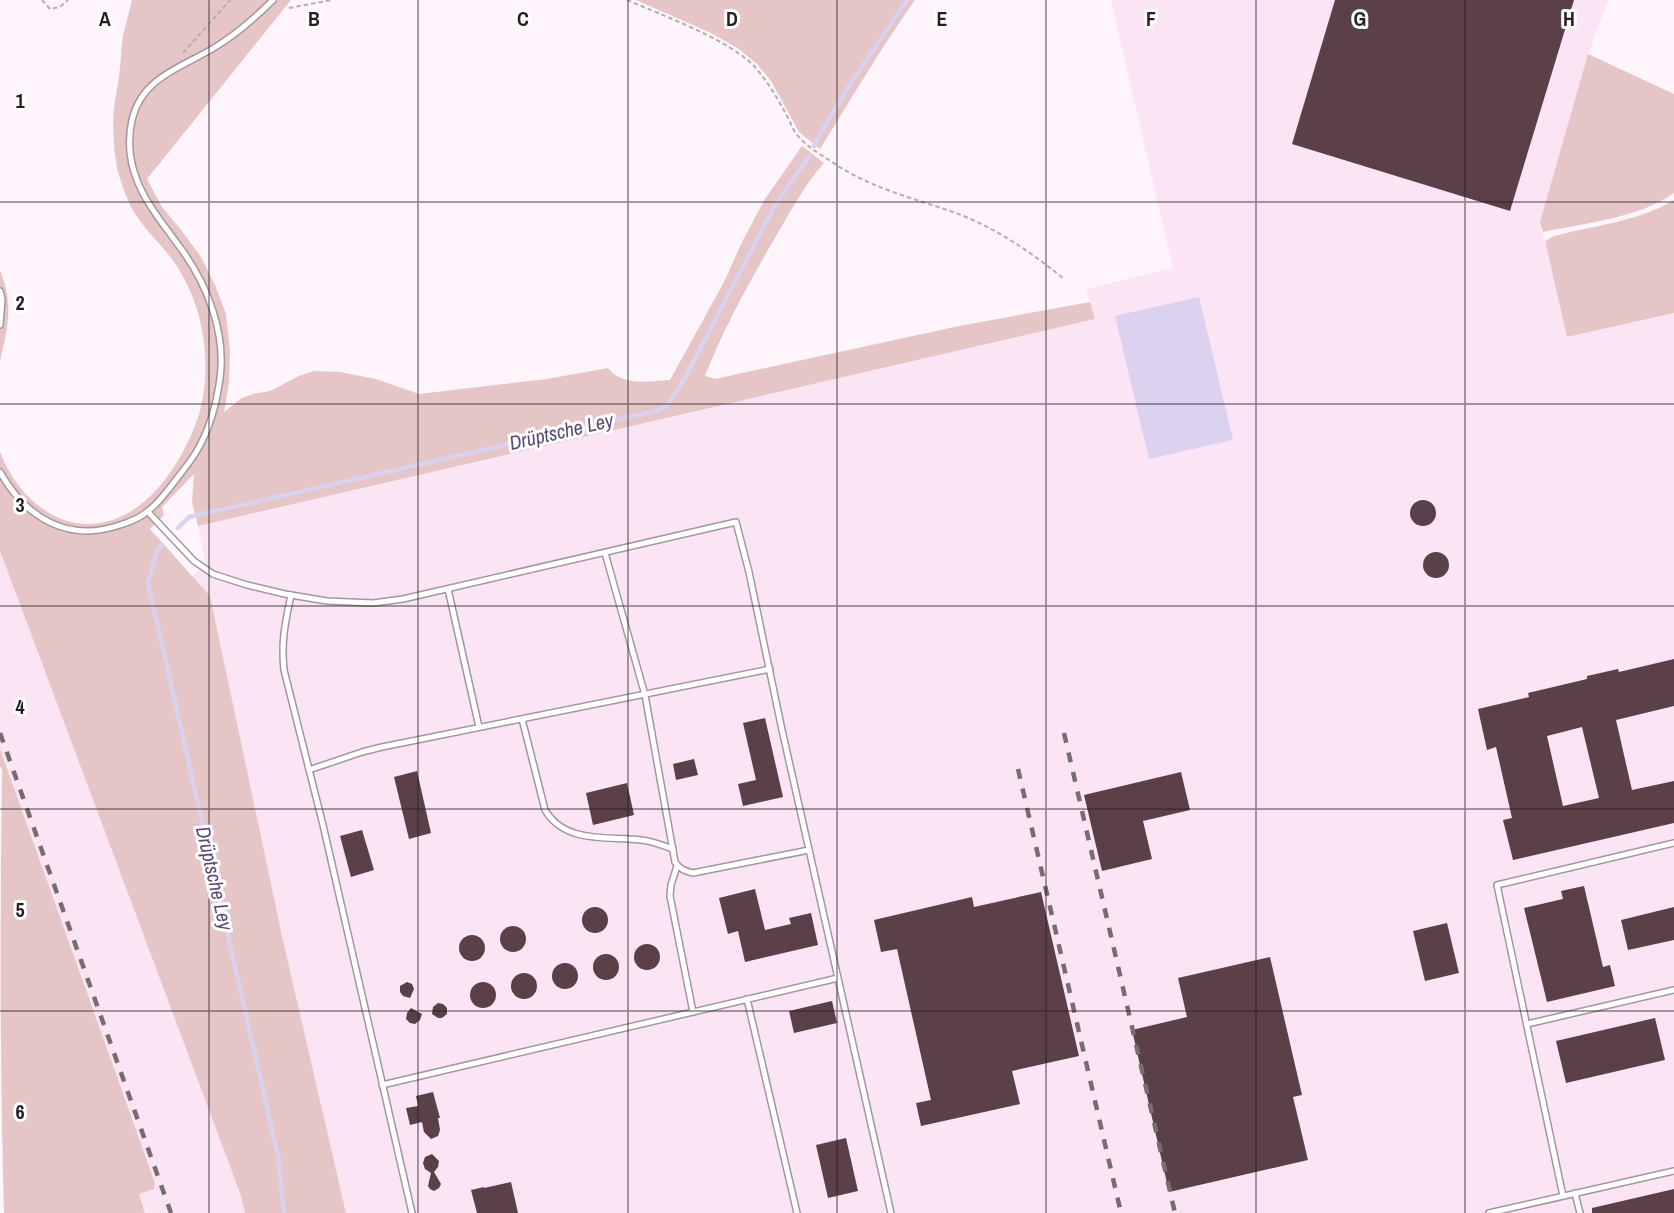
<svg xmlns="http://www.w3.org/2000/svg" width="1674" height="1213" font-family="'Archivo Narrow',sans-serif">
	<rect width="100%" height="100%" fill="#fef4fb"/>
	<g fill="#fbe4f4">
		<polygon points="1111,0 1608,0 1588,54 1540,222 1567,337 1674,313 1674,1213 346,1213 282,936 166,608 205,562 198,526 1095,319 1086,289 1173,268"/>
		<polygon points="0,551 240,1193 245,1213 145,1213 139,1194 154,1189 155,1183 0,749"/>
	</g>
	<g fill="#e6c5c6">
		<path d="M 132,0 L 291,0 L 147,179 L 162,207 L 182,231 L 201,257 L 215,285 L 226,314 L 230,351 L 229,383 L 224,412 L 242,398 L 253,394 L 270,391 L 299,376 L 314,371 L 340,372 L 376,379 L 419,394 L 547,379 L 608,368 C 622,387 650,381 670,380 L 724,282 L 743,240 L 765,199 L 802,146 L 824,163 C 804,185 791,211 776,236 C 750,281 724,327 705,376 L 715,379 L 959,326 L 1090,302 L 1095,319 L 198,526 L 192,502 L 194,474 L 162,507 L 164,515 L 150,529 L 210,596 L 282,936 L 346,1213 L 245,1213 L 240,1193 L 0,551 L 0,452 C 23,511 82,549 140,505 C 168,484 190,444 200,411 C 213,360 203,302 172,259 C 158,241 140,225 130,205 C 126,196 122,185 119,175 C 114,160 112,124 114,108 C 115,97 118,87 119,76 C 121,63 121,49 123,35 C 126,24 129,12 132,0 Z"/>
		<path d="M 636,0 L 915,0 C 881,48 851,99 820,149 L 799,132 L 771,81 L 757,64 L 739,49 L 711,33 Z"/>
		<path d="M 1588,54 L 1674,94 L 1674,193 C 1639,218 1585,223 1543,232 L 1540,222 Z"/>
		<path d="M 1674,200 L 1674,313 L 1567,337 L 1545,241 L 1554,236 C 1592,226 1640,221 1674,200 Z"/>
		<path d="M 0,270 C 14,306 8,325 0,361 Z"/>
		<path d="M 0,749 L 155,1183 L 154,1189 L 139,1194 L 145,1213 L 4,1213 C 0,1066 0,918 2,770 L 0,765 Z"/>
	</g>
	<polygon fill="#dad2ef" points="1199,297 1233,440 1149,459 1115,316"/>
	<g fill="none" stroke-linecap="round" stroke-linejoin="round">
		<g stroke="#dad2ef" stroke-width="4.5">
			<polyline points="814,146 820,134 849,86 907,0"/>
			<polyline points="178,528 189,517 659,410 667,406 687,374 775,205 809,156"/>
			<polyline points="162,545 157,551 148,583 278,1156 284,1213"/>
		</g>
	</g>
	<g fill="#5b3f49" fill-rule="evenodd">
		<polygon points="1335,0 1574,0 1510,211 1292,144"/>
		<circle cx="1423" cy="513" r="13"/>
		<circle cx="1436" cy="565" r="13"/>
		<path d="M 1674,659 L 1674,706 L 1616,720 L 1632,790 L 1674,781 L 1674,823 L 1513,860 L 1503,820 L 1512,818 L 1496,747 L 1487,750 L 1478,709 L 1529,697 L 1528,693 L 1587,679 L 1587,676 L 1618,669 L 1619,672 ZM 1582,727 L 1599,798 L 1563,806 L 1547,736 Z"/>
		<polygon points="765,718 783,797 743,806 738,784 756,780 743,723"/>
		<polygon points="694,759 698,775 676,780 673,764"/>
		<polygon points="417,771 431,833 409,839 394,777"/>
		<polygon points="1181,772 1190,810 1143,821 1152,859 1102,871 1084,795"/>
		<polygon points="627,783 634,815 593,825 586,793"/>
		<polygon points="362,830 374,870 351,877 340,836"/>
		<polygon points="1584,886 1603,967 1610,965 1615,986 1547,1002 1524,908 1563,899 1561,891"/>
		<polygon points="755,889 765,930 791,924 789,918 811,913 818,945 745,962 738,931 728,934 719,898"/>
		<polygon points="1041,892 1079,1056 1012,1071 1020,1104 921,1126 916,1103 931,1100 908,998 897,949 881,952 874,920 972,897 974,907"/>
		<polygon points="1674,907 1674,940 1628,950 1621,920"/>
		<circle cx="595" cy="920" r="13"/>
		<polygon points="1447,923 1459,973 1425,981 1413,931"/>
		<circle cx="513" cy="939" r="13"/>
		<circle cx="472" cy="948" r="13"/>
		<circle cx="647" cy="957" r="13"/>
		<circle cx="606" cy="967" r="13"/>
		<polygon points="1270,957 1302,1095 1293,1097 1308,1160 1169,1192 1132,1030 1187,1017 1178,978"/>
		<circle cx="565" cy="976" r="13"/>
		<circle cx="524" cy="986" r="13"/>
		<polygon points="407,982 412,984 414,989 410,998 403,996 400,992 400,986"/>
		<circle cx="483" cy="995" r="13"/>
		<polygon points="832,1001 837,1023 794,1033 789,1011"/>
		<polygon points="438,1003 443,1004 447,1008 447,1014 442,1018 438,1018 432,1014 433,1007"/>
		<polygon points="411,1008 422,1014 420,1020 415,1024 410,1023 406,1019 407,1013"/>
		<polygon points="1655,1018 1665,1060 1566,1083 1556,1041"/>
		<polygon points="433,1092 440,1118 438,1118 440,1130 438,1136 431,1139 424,1132 422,1122 410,1125 406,1108 418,1106 416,1096"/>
		<polygon points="846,1138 858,1191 828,1198 816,1145"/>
		<polygon points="432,1154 439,1161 438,1167 434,1172 441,1184 439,1188 434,1191 430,1189 428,1186 431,1173 425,1169 423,1163 425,1157"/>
		<polygon points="511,1182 518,1213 477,1213 471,1190 484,1187 484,1188"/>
		<polygon points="1674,1189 1674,1213 1592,1213 1592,1208"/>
	</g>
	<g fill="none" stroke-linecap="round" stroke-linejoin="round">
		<defs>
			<g id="service">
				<polyline points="0,291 2,299 0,325"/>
				<path d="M 0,472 C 26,518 68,543 120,525 C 130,522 140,518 148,511 C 159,503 167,491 175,481 C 183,470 193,459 199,447 C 210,427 217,401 220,378 C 226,334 208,286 182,250 C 153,210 120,175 132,120 C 142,76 184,67 217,46 C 238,33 256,17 273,0"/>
				<polyline points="148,512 194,561 213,574 247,585 285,594 327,601 373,603 403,599 736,522 749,572 782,730 891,1213"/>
				<path d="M 605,553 L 645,695 L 675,862 C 679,869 685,871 693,873 L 809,850"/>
				<polyline points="448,589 479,727"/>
				<path d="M 291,595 C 285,624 281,641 284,670 L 323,825 L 412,1213"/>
				<path d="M 522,719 L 545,810 C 565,844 607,836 641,840 C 652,841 662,845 673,849"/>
				<polyline points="309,770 362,752 382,747 770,669"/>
				<polyline points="677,866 671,885 670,896 693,1012"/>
				<polyline points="747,999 797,1213"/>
				<polyline points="1527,1024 1674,990"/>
				<polyline points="382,1085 838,978"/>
				<polyline points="1575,1193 1580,1213"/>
				<polyline points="1563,1196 1497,885 1674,843"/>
				<polyline points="1489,1213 1674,1171"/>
			</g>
		</defs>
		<use href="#service" stroke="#a496a0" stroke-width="8"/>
		<g stroke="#b5acb2" stroke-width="2" stroke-dasharray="4.5 3" stroke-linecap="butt">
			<polyline points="42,0 50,9 60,7 68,0"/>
			<path d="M 627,0 C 664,16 728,39 755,67 C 768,82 778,99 787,116 C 791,123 793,131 798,136 C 808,148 825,157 838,166 C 874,189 916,199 956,213 C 996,228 1031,252 1064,279"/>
			<polyline points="289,8 332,0"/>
			<polyline points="183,53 230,0"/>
		</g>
		<use href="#service" stroke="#fff" stroke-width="5"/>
		<g stroke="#756d72" stroke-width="4.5" stroke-dasharray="10 10" stroke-linecap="butt">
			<polyline points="0,733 171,1213"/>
			<polyline points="1064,733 1175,1213"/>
			<polyline points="1018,769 1121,1213"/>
		</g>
	</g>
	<path fill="none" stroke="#251f23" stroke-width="1.5" stroke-opacity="0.55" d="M 209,0 L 209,1213M 418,0 L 418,1213M 628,0 L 628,1213M 837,0 L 837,1213M 1046,0 L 1046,1213M 1256,0 L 1256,1213M 1465,0 L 1465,1213M 0,202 L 1674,202M 0,404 L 1674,404M 0,606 L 1674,606M 0,809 L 1674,809M 0,1011 L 1674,1011"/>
	<g text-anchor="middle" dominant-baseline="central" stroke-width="6" stroke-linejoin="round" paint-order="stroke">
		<g font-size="20" font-style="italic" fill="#584a75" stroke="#fff">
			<text transform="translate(561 431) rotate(-13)">Drüptsche Ley</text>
			<text transform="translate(215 878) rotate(77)">Drüptsche Ley</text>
		</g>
	</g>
	<g font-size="20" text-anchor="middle" font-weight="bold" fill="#251f23" stroke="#fff" stroke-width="6" stroke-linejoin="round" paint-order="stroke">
		<text x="105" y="26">A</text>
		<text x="314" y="26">B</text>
		<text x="523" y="26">C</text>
		<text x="732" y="26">D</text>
		<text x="942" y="26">E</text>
		<text x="1151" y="26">F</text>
		<text x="1360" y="26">G</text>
		<text x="1569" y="26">H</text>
		<text x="20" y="108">1</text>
		<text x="20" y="310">2</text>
		<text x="20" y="512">3</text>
		<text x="20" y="714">4</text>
		<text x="20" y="917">5</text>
		<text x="20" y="1119">6</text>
	</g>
</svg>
